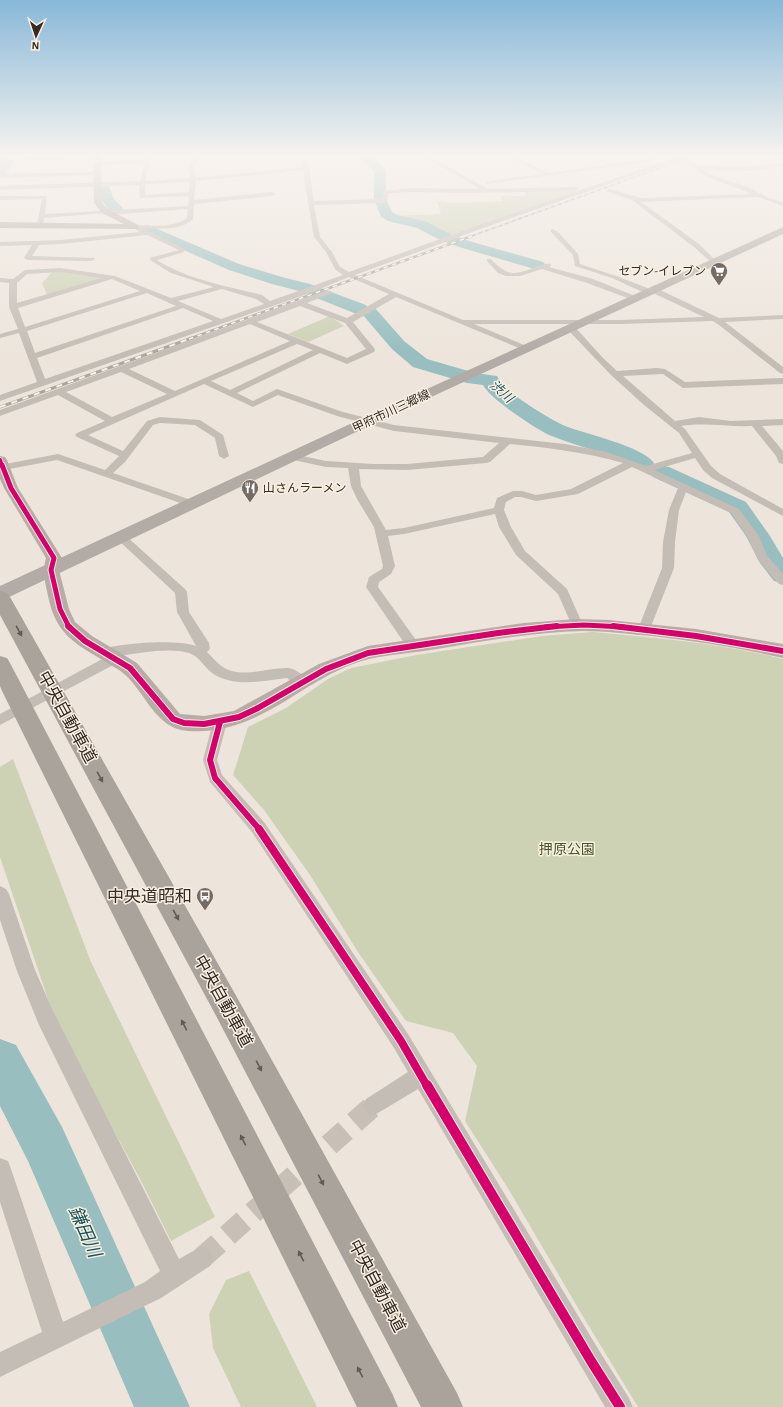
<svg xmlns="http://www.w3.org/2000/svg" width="783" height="1407" font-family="'Alegreya Sans','Noto Sans JP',sans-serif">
	<rect width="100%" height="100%" fill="#ede5dc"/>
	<g fill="#cdd2b5">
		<polygon points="524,191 577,191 449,236 428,225 395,216 441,214 437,201 457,203 503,201 500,196 526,196"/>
		<polygon points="53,271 60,271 109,277 47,295 42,283"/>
		<polygon points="330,316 344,326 308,342 288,334"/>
		<path d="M 593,632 C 657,638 720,643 783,659 L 783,1407 L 638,1407 L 585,1320 L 509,1190 L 465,1121 L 477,1066 L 453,1033 L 406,1021 L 358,952 L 310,875 L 264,810 L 233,775 L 248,727 L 286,708 L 328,679 L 351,668 L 416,655 L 542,636 Z"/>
		<polygon points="13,759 91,962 215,1217 171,1241 140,1179 56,1023 0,857 0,767"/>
		<polygon points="249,1271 317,1407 241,1407 213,1348 209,1314 226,1280"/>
	</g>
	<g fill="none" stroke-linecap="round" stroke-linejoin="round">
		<g fill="#98bebf" fill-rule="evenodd">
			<polygon points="359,156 371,156 386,170 386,199 392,212 398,215 427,222 452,235 469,241 543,262 546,265 543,268 538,270 459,247 442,241 417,228 388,221 381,217 374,199 374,171"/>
			<path d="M 8,159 L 12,160 L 14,162 L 4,176 L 0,177 C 0,169 0,161 8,159 Z"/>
			<polygon points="104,183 108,184 114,199 124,210 122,213 112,213 101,200 98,187 100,184"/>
			<path d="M 148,225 L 239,264 L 282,277 L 310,284 L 366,305 L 367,307 L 375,308 L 404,341 L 427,359 L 475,373 L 497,376 C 499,379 501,383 504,386 C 514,397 551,420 565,426 C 586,434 642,446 654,463 L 651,468 C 635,472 625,461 611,456 C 591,449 569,443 549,435 C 535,428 490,399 483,385 L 467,383 L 413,367 L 392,349 L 362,314 L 354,313 L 299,291 L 272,284 L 229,270 L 143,232 L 141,229 L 143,226 Z"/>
			<polygon points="661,465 669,467 746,502 770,536 783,558 783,583 774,581 760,563 746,536 729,512 653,477 650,472 653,467"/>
			<polygon points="0,1039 16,1045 62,1127 190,1407 134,1407 28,1161 0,1106"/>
		</g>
		<polyline stroke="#c8c0b7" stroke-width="22" stroke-dasharray="22 12" stroke-linecap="butt" points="202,1258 373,1106"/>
		<g fill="#c4bdb6" fill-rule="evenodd">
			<polygon points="26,156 61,156 64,158 61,160 24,159 24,157"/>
			<path d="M 146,156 L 151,156 L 145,181 L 190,178 L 188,168 L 195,156 L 200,156 L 194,168 L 195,178 L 304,167 L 301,156 L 306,156 C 311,170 311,186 314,201 L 381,199 L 384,191 L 412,188 L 480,189 L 423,156 L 429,156 L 488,189 L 576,187 L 579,189 L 576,191 L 461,193 L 412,192 L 389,193 L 387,201 L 384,203 L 314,205 L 320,237 L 332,252 L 340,267 L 349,272 L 493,220 L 674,158 L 672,156 L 686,156 L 683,158 L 699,166 L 748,167 L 783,163 L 783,167 L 748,171 L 703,170 L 707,173 L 748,187 L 769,198 L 783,202 L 783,206 L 758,197 L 641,202 L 699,244 L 716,261 L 716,263 L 712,263 L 694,247 L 632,200 L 606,191 L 609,189 L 642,198 L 752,194 L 703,175 L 689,164 L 678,160 L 497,223 L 355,275 L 463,320 L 620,320 L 704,317 L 653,293 L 647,294 L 612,278 L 575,266 L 573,255 L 551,232 L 551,230 L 553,229 L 559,233 L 578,254 L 580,264 L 616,276 L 650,289 L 656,288 L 719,318 L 783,315 L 783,319 L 725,322 L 783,367 L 783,374 L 780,373 L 719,325 L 713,321 L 620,324 L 474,324 L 529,347 L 530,349 L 526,351 L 396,297 L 353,322 L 374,348 L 375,350 L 374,352 L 347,364 L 320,353 L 237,393 L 253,401 L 277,389 L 343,412 L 394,425 L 565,444 L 607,452 L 646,466 L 692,453 L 679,433 L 644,405 L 612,376 L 568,330 L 568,326 L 574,326 L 603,358 L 617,371 L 657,368 L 665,369 L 685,382 L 783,378 L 783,384 L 683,388 L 663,374 L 623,376 L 675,421 L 699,417 L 731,421 L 783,419 L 783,425 L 762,426 L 783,451 L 783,464 L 779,463 L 776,456 L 752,426 C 728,427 705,422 681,426 L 685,429 L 711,466 L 720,474 L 783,509 L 783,516 L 712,478 L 703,470 L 695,458 L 654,470 L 739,509 L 759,536 L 767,556 L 783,574 L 783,585 L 779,584 L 758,560 L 747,536 L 731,513 L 686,492 L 679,510 L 675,542 L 674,568 L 650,629 L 649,632 L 644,633 L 639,632 L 638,629 L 662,568 L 663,542 L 669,510 L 678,488 L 632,467 L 578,494 L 536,501 L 521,497 L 515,497 L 506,502 L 504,510 L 511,527 L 525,551 L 567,589 L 583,625 L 581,628 L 577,629 L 573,628 L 558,594 L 516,555 L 499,527 L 495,514 L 404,534 L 388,536 L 395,566 L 391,574 L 379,582 L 378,587 L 421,647 L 419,650 L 414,652 L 409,650 L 366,587 L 369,577 L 382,569 L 383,566 L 374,527 L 357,499 L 351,486 L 348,468 L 326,467 L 289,459 L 288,457 L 293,454 L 326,461 L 373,464 L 407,464 L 483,457 L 499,443 L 394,431 L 337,416 L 278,395 L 253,407 L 204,384 L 88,435 L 123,451 L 147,421 L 160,417 L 200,420 L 223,435 L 229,456 L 224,459 L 219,456 L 215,438 L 195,425 L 160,423 L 153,425 L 125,462 L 113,473 L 197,502 L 198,504 L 197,506 L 189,506 L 57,460 L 4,470 L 0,469 L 0,465 L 58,454 L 105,470 L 119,456 L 77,437 L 75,435 L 77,433 L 105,421 L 58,395 L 0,416 L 0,410 L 325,291 L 331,291 L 332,293 L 307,303 L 347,318 L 389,294 L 349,277 L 310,293 L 0,401 L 0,395 L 37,382 L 19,333 L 0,338 L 0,334 L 18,329 L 9,307 L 9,283 L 0,282 L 0,278 L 13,279 L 25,270 L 60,268 L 115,276 L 171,298 L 214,287 L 171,273 L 150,260 L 150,258 L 179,250 L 147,235 L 61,244 L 39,245 L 32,256 L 94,258 L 95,259 L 92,261 L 27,260 L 24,258 L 32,245 L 0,246 L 0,242 L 61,240 L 140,232 L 132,227 L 135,225 C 150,226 174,228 187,218 L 188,209 L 108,215 L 105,213 L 44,218 L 43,226 L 40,228 L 37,226 L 42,199 L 0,200 L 0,196 L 47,196 L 45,214 L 188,206 L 189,196 L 140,198 L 139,185 L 0,190 L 0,186 L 140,181 L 145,163 L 97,165 L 94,163 L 97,161 L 146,160 ZM 304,170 L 304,179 L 314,237 L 326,252 L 335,269 L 343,275 L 270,301 L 262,295 C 227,286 188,280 157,260 L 184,252 L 185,249 L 144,229 C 159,228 181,231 193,219 L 194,204 L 272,196 L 275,194 L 272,192 L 194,200 L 196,181 ZM 190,182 L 189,192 L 145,195 L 145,184 ZM 60,272 L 102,278 L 17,303 L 17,283 L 27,274 ZM 112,279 L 140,291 L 25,327 L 18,308 ZM 222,289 L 256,299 L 264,304 L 221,319 L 178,301 ZM 147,293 L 176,306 L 35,353 L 27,331 ZM 300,306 L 345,323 L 366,349 L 347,358 L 257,322 ZM 183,308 L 213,321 L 45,379 L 37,358 ZM 250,324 L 290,341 L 175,391 L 129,369 ZM 297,344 L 313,350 L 230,390 L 211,381 ZM 121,372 L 167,394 L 112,417 L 66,392 ZM 510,444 C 548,448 586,452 623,463 L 571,489 L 536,495 L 522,491 L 513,491 L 497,498 L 494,508 L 404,528 L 386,530 L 361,486 L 359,469 L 407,470 L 486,463 L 490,462 Z"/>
			<polygon points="507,156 513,156 549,173 609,165 590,156 597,156 615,164 656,158 659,160 487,184 486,183 489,181 542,174"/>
			<polygon points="97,172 100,174 99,175 0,178 0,174"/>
			<path d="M 487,259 L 491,259 C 508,277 514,275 536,267 C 541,265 546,263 551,264 L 551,266 L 549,267 L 593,279 L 640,298 L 639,300 L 633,300 L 587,283 L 542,269 L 520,276 L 506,276 L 498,273 L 487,261 Z"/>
			<path d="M 121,534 L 125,535 L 185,589 L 187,592 L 189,612 L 209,643 L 210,649 L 207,652 C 215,660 222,669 232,671 C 251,676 270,667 289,668 C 295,669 306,676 309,682 L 307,685 C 298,688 293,683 287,678 C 262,681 234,688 212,673 C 204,667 199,656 189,653 C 170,647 139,653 119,656 L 121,659 L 119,662 L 0,725 L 0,714 L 106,657 L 98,656 L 96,653 L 98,650 C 121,643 174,639 196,646 L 177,612 L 175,593 L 117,539 L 115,537 L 117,535 Z"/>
			<polygon points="220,717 225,718 227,722 217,760 222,775 264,822 408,1034 600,1352 629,1398 633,1407 605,1407 418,1089 373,1116 366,1113 363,1106 366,1099 408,1072 394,1048 252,832 210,782 203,760 213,722 215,718"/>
			<polygon points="0,886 6,889 9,894 35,970 53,1011 179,1259 202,1246 210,1250 214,1258 210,1266 161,1298 0,1377 0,1352 42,1332 0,1202 0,1158 8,1161 11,1169 63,1322 145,1282 160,1271 39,1025 17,971 0,920"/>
		</g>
		<g fill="#b5ada6" fill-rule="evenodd">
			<polygon points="3,156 10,156 3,165 0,165 0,159"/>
			<polygon points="93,156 101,156 102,203 108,209 138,225 139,227 138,229 0,228 0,222 124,224 102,213 94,203"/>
			<path d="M 0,456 L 5,457 L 7,460 L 18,488 L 62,558 L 59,570 L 69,609 L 75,622 L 92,636 L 137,663 L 180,714 L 204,716 L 234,711 L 319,664 L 368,646 L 524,623 L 576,619 L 609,620 L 696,629 L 783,644 L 783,658 C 739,648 696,641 651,636 C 629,634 605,631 583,631 C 534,632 485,641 437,649 C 415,653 391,654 369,659 C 303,676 262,736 188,731 C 155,729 145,691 123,673 C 117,668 110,665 104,661 C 73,642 56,634 48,596 C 45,581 42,573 46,558 L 4,488 L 0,479 Z"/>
		</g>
		<polygon fill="#b3aba5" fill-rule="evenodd" points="783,227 783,234 373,424 7,598 0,600 0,586 363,418"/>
		<g fill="#aaa39c" fill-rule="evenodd">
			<polygon points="0,591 7,593 10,597 234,992 457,1393 463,1407 421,1407 214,1012 0,615"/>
			<polygon points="0,656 7,658 10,663 392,1393 398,1407 357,1407 3,693 0,686"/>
		</g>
		<defs>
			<polyline id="rail-far2" points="469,237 693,156"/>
			<polyline id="rail-far1" points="189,339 472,236"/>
			<polyline id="rail" points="0,407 192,338"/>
		</defs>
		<use href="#rail-far2" stroke="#ada5a0" stroke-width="1.5"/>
		<use href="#rail-far1" stroke="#ada5a0" stroke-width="2.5"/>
		<use href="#rail" stroke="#ada5a0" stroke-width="3"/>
		<use href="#rail-far2" stroke="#faf0e2" stroke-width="1" stroke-dasharray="3.5" stroke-linecap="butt"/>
		<use href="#rail-far1" stroke="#faf0e2" stroke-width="1.5" stroke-dasharray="4.5" stroke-linecap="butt"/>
		<use href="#rail" stroke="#faf0e2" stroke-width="2" stroke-dasharray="6" stroke-linecap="butt"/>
		<defs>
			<polyline id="cycleway-far4" points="0,460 2,466"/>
			<g id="cycleway-far3">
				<polyline points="2,465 11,488 54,558 51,570 60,609 69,627"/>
				<polyline points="545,627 584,625 624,627"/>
			</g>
			<g id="cycleway-far2">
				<polyline points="68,626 85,641 130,668 173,719 184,723 204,724 239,717 258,708 326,669 368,653 498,633 557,626"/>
				<polyline points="613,626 696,636 783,651"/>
				<polyline points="220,722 210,760 215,778 260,830"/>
			</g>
			<polyline id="cycleway-far1" points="259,829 401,1041 427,1086"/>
			<polyline id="cycleway" points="427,1085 591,1361 620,1407"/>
		</defs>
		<use href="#cycleway-far4" stroke="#faf0e2" stroke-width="5.5"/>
		<use href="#cycleway-far3" stroke="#faf0e2" stroke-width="7"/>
		<use href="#cycleway-far2" stroke="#faf0e2" stroke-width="8"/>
		<use href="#cycleway-far1" stroke="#faf0e2" stroke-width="10"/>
		<use href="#cycleway" stroke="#faf0e2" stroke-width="12"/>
		<use href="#cycleway-far4" stroke="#d6006c" stroke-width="4"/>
		<use href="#cycleway-far3" stroke="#d6006c" stroke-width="5"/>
		<use href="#cycleway-far2" stroke="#d6006c" stroke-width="6"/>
		<use href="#cycleway-far1" stroke="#d6006c" stroke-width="8"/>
		<use href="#cycleway" stroke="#d6006c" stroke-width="10"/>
	</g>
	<defs><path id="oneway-solid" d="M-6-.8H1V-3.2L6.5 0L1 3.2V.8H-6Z"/></defs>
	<g fill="#645a54">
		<use href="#oneway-solid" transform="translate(19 631) rotate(61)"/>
		<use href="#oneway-solid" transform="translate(100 777) rotate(61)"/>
		<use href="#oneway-solid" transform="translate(176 915) rotate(61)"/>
		<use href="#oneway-solid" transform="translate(184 1025) rotate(-117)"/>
		<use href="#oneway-solid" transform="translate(259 1066) rotate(62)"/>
		<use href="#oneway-solid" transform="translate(243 1140) rotate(-117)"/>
		<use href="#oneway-solid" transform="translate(321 1180) rotate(62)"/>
		<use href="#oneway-solid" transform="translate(301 1256) rotate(-117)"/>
		<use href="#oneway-solid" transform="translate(360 1372) rotate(-117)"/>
	</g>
	<linearGradient id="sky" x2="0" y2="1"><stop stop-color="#88b8d8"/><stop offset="0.44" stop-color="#f7f3ef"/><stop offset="1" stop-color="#f7f3ef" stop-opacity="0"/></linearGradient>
	<rect width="783" height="353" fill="url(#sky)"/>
	<defs>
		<symbol id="supermarket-pin" viewBox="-11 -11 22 30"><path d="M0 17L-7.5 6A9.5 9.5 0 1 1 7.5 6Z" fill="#756b64" stroke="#faf0e2"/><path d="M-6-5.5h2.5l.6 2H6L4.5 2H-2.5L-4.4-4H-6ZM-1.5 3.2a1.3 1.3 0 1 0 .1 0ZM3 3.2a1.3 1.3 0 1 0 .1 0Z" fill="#fff"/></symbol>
		<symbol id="restaurant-pin" viewBox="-11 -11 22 30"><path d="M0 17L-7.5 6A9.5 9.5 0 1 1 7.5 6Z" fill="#756b64" stroke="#faf0e2"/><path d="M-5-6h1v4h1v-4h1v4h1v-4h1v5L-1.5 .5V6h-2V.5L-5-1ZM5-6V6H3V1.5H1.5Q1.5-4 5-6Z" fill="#fff"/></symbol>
		<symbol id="bus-pin" viewBox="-11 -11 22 30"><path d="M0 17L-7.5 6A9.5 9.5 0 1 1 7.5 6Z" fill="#756b64" stroke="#faf0e2"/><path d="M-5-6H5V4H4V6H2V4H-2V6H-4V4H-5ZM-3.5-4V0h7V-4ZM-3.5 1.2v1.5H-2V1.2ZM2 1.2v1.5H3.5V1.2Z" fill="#fff"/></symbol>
	</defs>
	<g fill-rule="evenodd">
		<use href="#supermarket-pin" x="709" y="261" width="20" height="27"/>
		<use href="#restaurant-pin" x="240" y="478" width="20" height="27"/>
		<use href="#bus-pin" x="195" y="886" width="20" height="27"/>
	</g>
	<g text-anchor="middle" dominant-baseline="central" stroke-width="3" stroke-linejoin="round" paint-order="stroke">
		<g font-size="12" fill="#352a24" stroke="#faf0e2" text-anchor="end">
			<text x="706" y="271">セブン-イレブン</text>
			<text x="263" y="488" text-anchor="start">山さんラーメン</text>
		</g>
		<g font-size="12" fill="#352a24" stroke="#faf0e2">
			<text transform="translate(391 411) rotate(-25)">甲府市川三郷線</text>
		</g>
		<g font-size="13" font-style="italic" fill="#175359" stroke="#faf0e2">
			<text transform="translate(501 392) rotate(41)">渋川</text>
		</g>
		<g font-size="14" fill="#435526" stroke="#faf0e2">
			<text x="567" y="850">押原公園</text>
		</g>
		<g font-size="17" fill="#352a24" stroke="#faf0e2">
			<text transform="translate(67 717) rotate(61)">中央自動車道</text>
			<text transform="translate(223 1001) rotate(61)">中央自動車道</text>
			<text transform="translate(377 1286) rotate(62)">中央自動車道</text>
		</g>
		<g font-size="17" fill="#352a24" stroke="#faf0e2" text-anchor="end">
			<text x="192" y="896">中央道昭和</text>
		</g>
		<g font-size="18" font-style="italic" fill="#175359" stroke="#faf0e2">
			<text transform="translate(84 1232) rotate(66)">鎌田川</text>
		</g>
	</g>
	<g transform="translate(36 36) rotate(183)" stroke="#faf0e2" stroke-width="3" paint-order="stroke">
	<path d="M0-3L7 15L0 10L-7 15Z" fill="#352a24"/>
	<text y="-6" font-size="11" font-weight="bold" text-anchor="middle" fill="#352a24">N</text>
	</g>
</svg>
